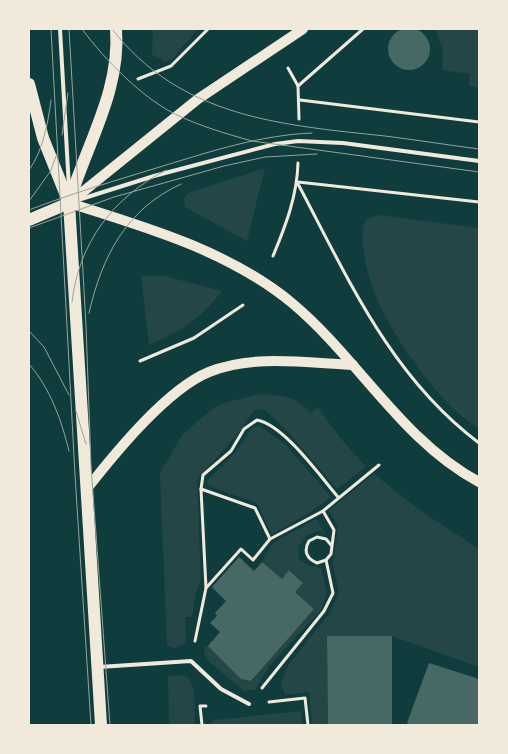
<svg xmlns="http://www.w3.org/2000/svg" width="508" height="754" font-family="'DejaVu Sans',sans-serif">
	<rect width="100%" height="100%" fill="#0f3d3e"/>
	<g fill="#244646">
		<polygon points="153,29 198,29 171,60 165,62 152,55"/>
		<polygon points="435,29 479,29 479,88 469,86 470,74 442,70 443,49"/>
		<polygon points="265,168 247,241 185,207 184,199 188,193"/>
		<path d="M 378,215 L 479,228 L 479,429 C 465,419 450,407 439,394 C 405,353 367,299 363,245 C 363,237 361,229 365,222 C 368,218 373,217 378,215 Z"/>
		<path d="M 141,276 L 164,276 L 222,291 C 199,320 183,330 149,345 Z"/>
		<path d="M 261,394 C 283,396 296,395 310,413 L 318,408 L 342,440 L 366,467 L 337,489 L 290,434 L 265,410 L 255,409 L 237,435 L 197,479 L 201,579 L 196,592 L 192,617 L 185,617 L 186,643 L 176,648 L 167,646 L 160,473 L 183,434 L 212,409 L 227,402 Z"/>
		<path d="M 260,426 L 285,444 L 331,497 C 313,512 292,522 272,535 L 257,503 L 209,486 L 207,481 L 236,452 L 253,427 Z"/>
		<polygon points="374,474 419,510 479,549 479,667 392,636 327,636 328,725 312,725 309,692 285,695 281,684 289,664 329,614 339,593 333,564 338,527 329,510"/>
		<polygon points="316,519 325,534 320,531 307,535 298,547 299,559 308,565 321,568 327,592 321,610 269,666 255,690 244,691 209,662 205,657 204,648 208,646 244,681 254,680 258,670 314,609 295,592 303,583 290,570 282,579 262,562 273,543"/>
		<polygon points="181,675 189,678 194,691 195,725 169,725 168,676"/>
		<polygon points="301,711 302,725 209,725 214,720"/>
	</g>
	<g fill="#486865">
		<circle cx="409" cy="49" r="21"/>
		<polygon points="239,557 254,571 262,562 282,579 289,570 303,583 295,592 314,609 251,681 241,679 208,646 220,632 210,623 217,616 215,613 226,601 212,587"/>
		<polygon points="327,636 392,636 392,725 328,725"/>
		<polygon points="429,663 479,679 479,725 411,725 407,723"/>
	</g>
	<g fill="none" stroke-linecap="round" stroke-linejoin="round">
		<g stroke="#f1e9da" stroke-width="3">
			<polyline points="288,68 298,86 299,119"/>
			<polyline points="138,79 171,66 208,29"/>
			<polyline points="298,86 363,29"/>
			<polyline points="300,100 479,122"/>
			<path d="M 297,182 C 348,278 390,376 479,443"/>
			<polyline points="298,182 479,202"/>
			<path d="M 273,256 C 286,225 297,196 298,163"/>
			<polyline points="140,361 194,338 243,305"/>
			<polyline points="201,489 255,508 270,539"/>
			<polyline points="323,511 379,465"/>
			<path d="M 206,588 L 241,549 L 253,560 L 270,539 L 323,511 L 334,530 L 331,554 L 326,560 L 317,563 C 307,559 303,551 309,541 L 317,537 L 326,539 L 331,545"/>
			<path d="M 195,641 L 206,588 L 201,489 L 203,475 L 231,451 L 244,429 L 257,420 C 284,425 320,476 338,497"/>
			<polyline points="262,688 324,611 333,593 326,560"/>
			<polyline points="269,702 305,698 308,725"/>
			<polyline points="202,725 200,706 206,706"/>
		</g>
		<g stroke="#f1e9da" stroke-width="4">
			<polyline points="60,29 69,188"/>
			<polyline points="78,200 154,176 275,144 298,141 343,143 479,161"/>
			<polyline points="99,667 191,661 221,689 249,704"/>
		</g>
		<g stroke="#f1e9da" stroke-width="10">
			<path d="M 69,203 C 146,227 229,251 292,303 C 358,358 402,441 479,482"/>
			<polyline points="69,203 198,99 303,29"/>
			<path d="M 86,490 C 115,453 167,389 209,372 C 253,354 307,363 353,365"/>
		</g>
		<g stroke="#f1e9da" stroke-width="12">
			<polyline points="29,84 43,138 69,203 101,725"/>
			<path d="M 69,203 C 86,145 121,91 116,29"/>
			<polyline points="29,220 69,203"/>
		</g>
		<g stroke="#97a49c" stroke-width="1">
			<polyline points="51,29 75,475 91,725"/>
			<polyline points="69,29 86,325 91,466 110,725"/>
			<path d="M 82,29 C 105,60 144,100 179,116 C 203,127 227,134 252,141 L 479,172"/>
			<path d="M 112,29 C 181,118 282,125 385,136 C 417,140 448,145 479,149"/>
			<polyline points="62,135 68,93"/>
			<path d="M 29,170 C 43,151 48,123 51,100"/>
			<polyline points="29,201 50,172 57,154"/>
			<path d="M 29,210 C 73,193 117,180 163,166 C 212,151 261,135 312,133"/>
			<polyline points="29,228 114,197 224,166 265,157 317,154"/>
			<path d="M 72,302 C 79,242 113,198 166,170"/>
			<path d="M 89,313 C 102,257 125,210 181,184"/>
			<polyline points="29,331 44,347 69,395"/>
			<path d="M 29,364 C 51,390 61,419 69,451"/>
			<polyline points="76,411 86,444"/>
		</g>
	</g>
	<rect width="508" height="754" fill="none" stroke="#f1e9da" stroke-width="60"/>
</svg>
